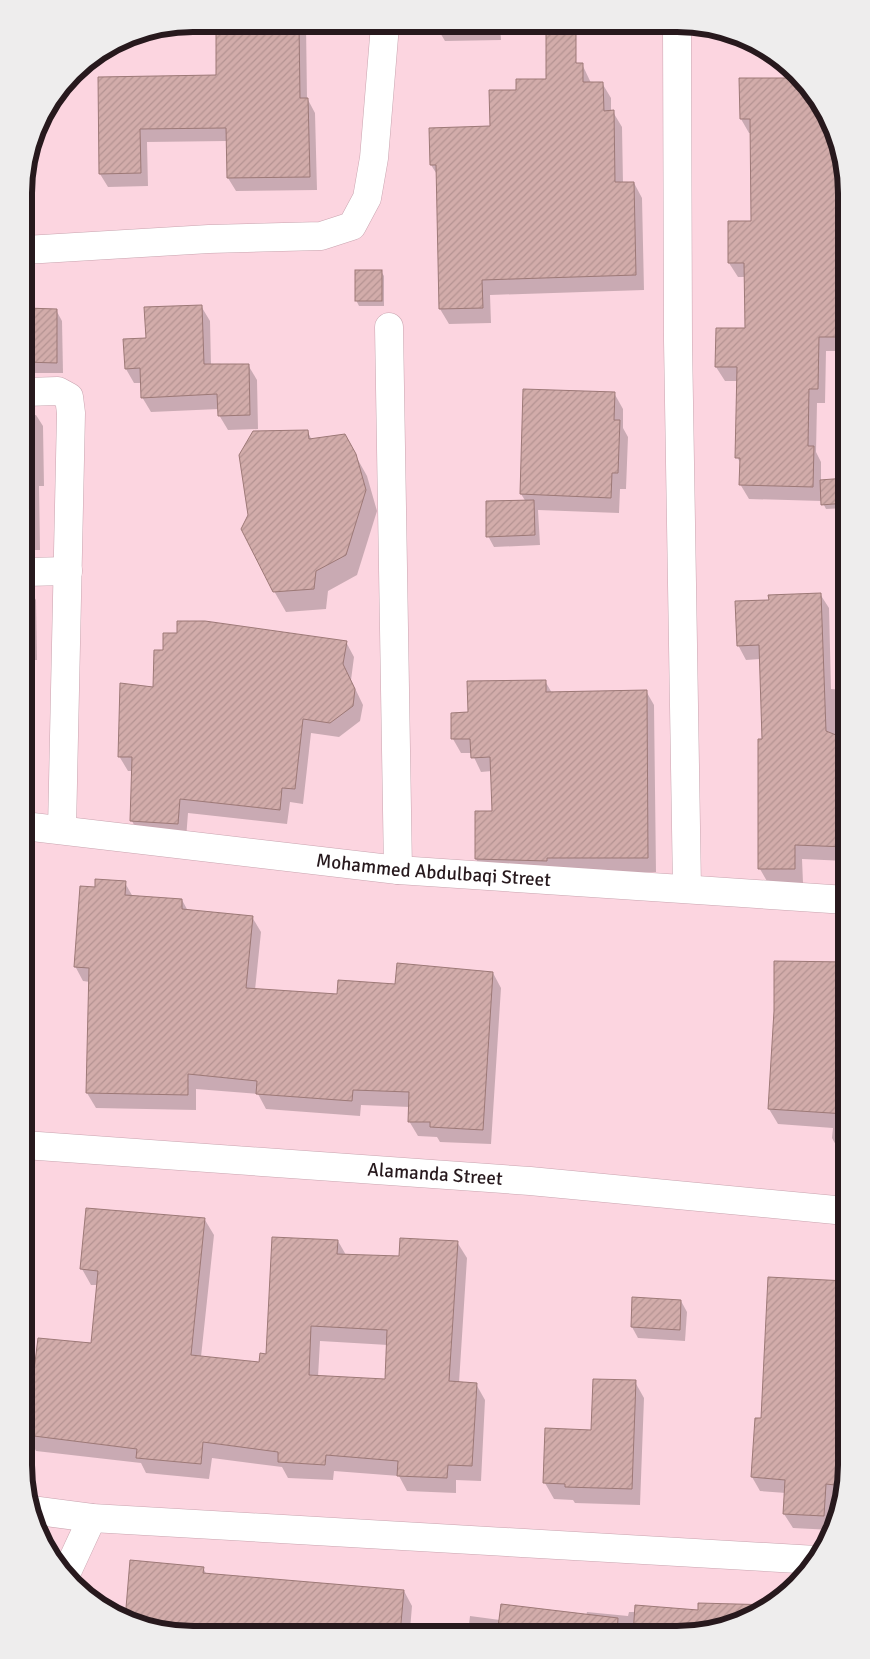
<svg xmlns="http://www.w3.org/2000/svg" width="870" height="1659" font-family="Signika,sans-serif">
	<defs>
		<pattern id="building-hatch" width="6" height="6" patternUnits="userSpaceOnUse" patternTransform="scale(1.25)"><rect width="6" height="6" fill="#d2acaa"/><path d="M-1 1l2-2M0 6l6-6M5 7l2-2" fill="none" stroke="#b49392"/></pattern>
	</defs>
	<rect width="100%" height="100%" fill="#fcd5e0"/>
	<g fill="#0003" fill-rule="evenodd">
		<polygon points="217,24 306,24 307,98 315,113 317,190 236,191 228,178 227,141 147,142 148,186 108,187 100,174 99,78 218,76"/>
		<polygon points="436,26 500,26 501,40 445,41"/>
		<polygon points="582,64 591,83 602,83 611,98 611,112 613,112 622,127 623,184 634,183 642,198 644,290 490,295 491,323 449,324 440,309 438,176 431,165 491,128 518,91"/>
		<polygon points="797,79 837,139 846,194 846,351 826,351 825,403 817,403 816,452 821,462 821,481 846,480 846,508 826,509 822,501 749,499 740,484 741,464 737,457 738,381 725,381 716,367 746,329 745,277 738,277 729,263 752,222 752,133 749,133 741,119"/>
		<polygon points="381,271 384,276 384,306 359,306 356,300"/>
		<polygon points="201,306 210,321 211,365 248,365 257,380 258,429 228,430 219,415 219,409 151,412 142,397 142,383 134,383 126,369 147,339"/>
		<polygon points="25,310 56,310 62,321 63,373 25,373"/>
		<polygon points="524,390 614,393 623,409 623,428 628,437 626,489 620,489 619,513 538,510 540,545 494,547 488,536 526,502 521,494"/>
		<polygon points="36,415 43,426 44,486 39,486 40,550 25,550 25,416"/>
		<polygon points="307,431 312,440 344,435 367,476 377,511 357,575 328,591 326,609 286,612 274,591"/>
		<polygon points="25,588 29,589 36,600 37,660 25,660"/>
		<polygon points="820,594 829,608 831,689 846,690 846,861 802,859 803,883 768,883 760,869 759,740 763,740 760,659 746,660 738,645 770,601"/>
		<polygon points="346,642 354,657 351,680 363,705 360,721 339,737 311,733 303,804 290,802 287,824 188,813 186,839 140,836 132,821 133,771 128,771 119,756 154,689"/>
		<polygon points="545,681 552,693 646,691 654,705 656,872 484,873 476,859 476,812 493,812 492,771 481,772 472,753 461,753 453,739 469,713"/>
		<polygon points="125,883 133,897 182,900 188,911 252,917 261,932 255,990 338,996 396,985 493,973 501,988 491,1144 440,1142 437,1137 418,1136 409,1121 410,1107 361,1105 360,1116 266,1109 258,1094 196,1089 196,1110 96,1108 87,1093 90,982 83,981 75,966 96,888"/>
		<polygon points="839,958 846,958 846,1154 841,1154 832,1138 833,1128 778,1124 769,1109 839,963"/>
		<polygon points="24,1190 29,1199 24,1281"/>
		<path d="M 205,1220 L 214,1235 L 201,1357 L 260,1363 L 338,1241 L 346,1255 L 400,1258 L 457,1242 L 467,1258 L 459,1383 L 476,1384 L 485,1400 L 481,1481 L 456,1480 L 456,1493 L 407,1491 L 399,1476 L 334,1471 L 333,1480 L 288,1478 L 282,1467 L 212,1458 L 209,1479 L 146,1473 L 141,1463 L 36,1451 L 31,1442 L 24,1441 L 24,1355 L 37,1358 L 92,1345 L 98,1285 L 91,1285 L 82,1269 ZM 320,1341 L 388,1345 L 386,1381 L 318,1377 Z"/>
		<polygon points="681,1301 687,1312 685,1341 638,1338 632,1327"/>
		<polygon points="635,1382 644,1398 640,1505 575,1503 573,1500 554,1499 545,1483"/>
		<polygon points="762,1420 846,1477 841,1499 834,1498 832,1530 793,1528 784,1514 786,1493 760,1491 752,1477"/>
		<polygon points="132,1562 203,1568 207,1575 404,1591 412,1606 410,1630 468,1634 470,1616 500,1620 586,1616 587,1612 628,1616 629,1612 699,1611 699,1604 773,1605 731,1626 676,1635 171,1634 126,1621"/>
	</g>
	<g fill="url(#building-hatch)" stroke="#9d7977" fill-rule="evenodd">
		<polygon points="216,24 299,24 300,98 308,98 310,177 227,178 226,128 140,129 141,173 99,174 98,77 216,75"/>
		<polygon points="546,26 576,26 576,63 583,63 583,82 603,82 604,111 614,110 615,182 634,182 636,275 482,280 483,308 439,309 436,165 430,165 429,128 490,126 489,90 516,90 516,79 546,79"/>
		<polygon points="739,78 797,78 837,139 844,181 846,337 819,337 818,389 809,389 808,446 814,446 813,487 739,485 740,458 735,458 737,367 715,367 716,328 745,328 744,263 728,263 728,221 751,221 750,119 740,119"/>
		<rect x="355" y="270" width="27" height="31"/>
		<polygon points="202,305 204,364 249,364 250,415 218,416 217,394 141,398 140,368 125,369 123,339 146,338 144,307"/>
		<polygon points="25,308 57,309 57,363 25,362"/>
		<polygon points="523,389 615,392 614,420 620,420 618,473 612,473 611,498 520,494"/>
		<polygon points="308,430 309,439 345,434 356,454 366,490 346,555 316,571 314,589 273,592 241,529 248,515 239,455 253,431"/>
		<polygon points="846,478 846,503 821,505 820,480"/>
		<polygon points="534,500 535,535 486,537 486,501"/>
		<polygon points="821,593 826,731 846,739 846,847 795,845 795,869 758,869 758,739 762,739 759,645 737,646 735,601 769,600 768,595"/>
		<polygon points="177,621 205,621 347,641 343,664 355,689 353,706 330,723 303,719 295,789 282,788 280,810 180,799 178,824 130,821 132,757 118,757 120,683 153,687 154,650 163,650 163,633 177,633"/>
		<polygon points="546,680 546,692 647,690 648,858 547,858 547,861 475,859 475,811 492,811 490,757 471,758 470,739 451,739 451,713 468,712 467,681"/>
		<polygon points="95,879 126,881 125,895 182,899 182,909 253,916 246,988 337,994 338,980 395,984 397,963 493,972 483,1130 430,1127 430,1122 408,1122 409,1092 353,1090 352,1101 256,1094 257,1081 188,1074 188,1095 86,1093 89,968 74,967 80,886 95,887"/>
		<polygon points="774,961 846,962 846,1114 768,1109 774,1011"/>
		<path d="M 86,1208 L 205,1218 L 191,1355 L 259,1362 L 260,1353 L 266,1354 L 272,1237 L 338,1240 L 337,1254 L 399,1256 L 400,1238 L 458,1241 L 449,1381 L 477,1383 L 472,1466 L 448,1465 L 447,1478 L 397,1476 L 398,1461 L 326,1455 L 325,1465 L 278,1462 L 278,1452 L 203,1442 L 201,1464 L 136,1458 L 137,1449 L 26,1435 L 38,1338 L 91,1343 L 98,1271 L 80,1269 ZM 311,1326 L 387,1330 L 385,1379 L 309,1375 Z"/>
		<polygon points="768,1277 846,1281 846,1477 844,1486 826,1484 824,1516 783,1514 785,1480 751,1477 755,1418 761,1418"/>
		<polygon points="632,1297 681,1300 680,1330 631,1327"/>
		<polygon points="593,1379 636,1380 632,1489 565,1487 565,1484 543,1483 545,1428 591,1430"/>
		<polygon points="130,1560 204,1567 203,1573 404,1590 400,1634 171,1634 128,1622 125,1620"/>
		<polygon points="698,1603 773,1605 731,1626 677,1635 633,1635 635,1605 698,1610"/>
		<polygon points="501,1604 618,1618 617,1635 497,1635"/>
	</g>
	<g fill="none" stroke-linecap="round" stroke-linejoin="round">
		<defs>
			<g id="minor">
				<polyline points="677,27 678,341 687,888"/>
				<polyline points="25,250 209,239 321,236 352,226 367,198 374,158 385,25"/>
				<polyline points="389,327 398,870"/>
				<polyline points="25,392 58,391 69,397 71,413 62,829"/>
				<polyline points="25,572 68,571"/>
				<path id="s1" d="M 24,826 L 398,870 L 846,900"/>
				<path id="s2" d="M 24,1145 L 530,1181 L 846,1211"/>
				<polyline points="31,1510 92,1518 816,1560"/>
				<polyline points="67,1572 92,1518"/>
			</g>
		</defs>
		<use href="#minor" stroke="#c9a4af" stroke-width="29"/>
		<use href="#minor" stroke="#fff" stroke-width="28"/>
	</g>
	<g text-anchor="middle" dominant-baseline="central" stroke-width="4" stroke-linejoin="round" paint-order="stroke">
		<g font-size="19" fill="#27191d" stroke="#fff">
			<text stroke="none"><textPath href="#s1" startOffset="412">Mohammed Abdulbaqi Street</textPath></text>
			<text stroke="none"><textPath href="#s2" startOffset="412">Alamanda Street</textPath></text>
		</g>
	</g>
	<path d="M0 0H870V1659H0ZM193 32H677A161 161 0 0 1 838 193V1465A161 161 0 0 1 677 1626H193A161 161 0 0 1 32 1465V193A161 161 0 0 1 193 32Z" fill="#eeeded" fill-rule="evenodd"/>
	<path fill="none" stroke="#27191d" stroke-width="6" d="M193 32H677A161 161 0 0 1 838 193V1465A161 161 0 0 1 677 1626H193A161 161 0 0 1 32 1465V193A161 161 0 0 1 193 32Z"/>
</svg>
